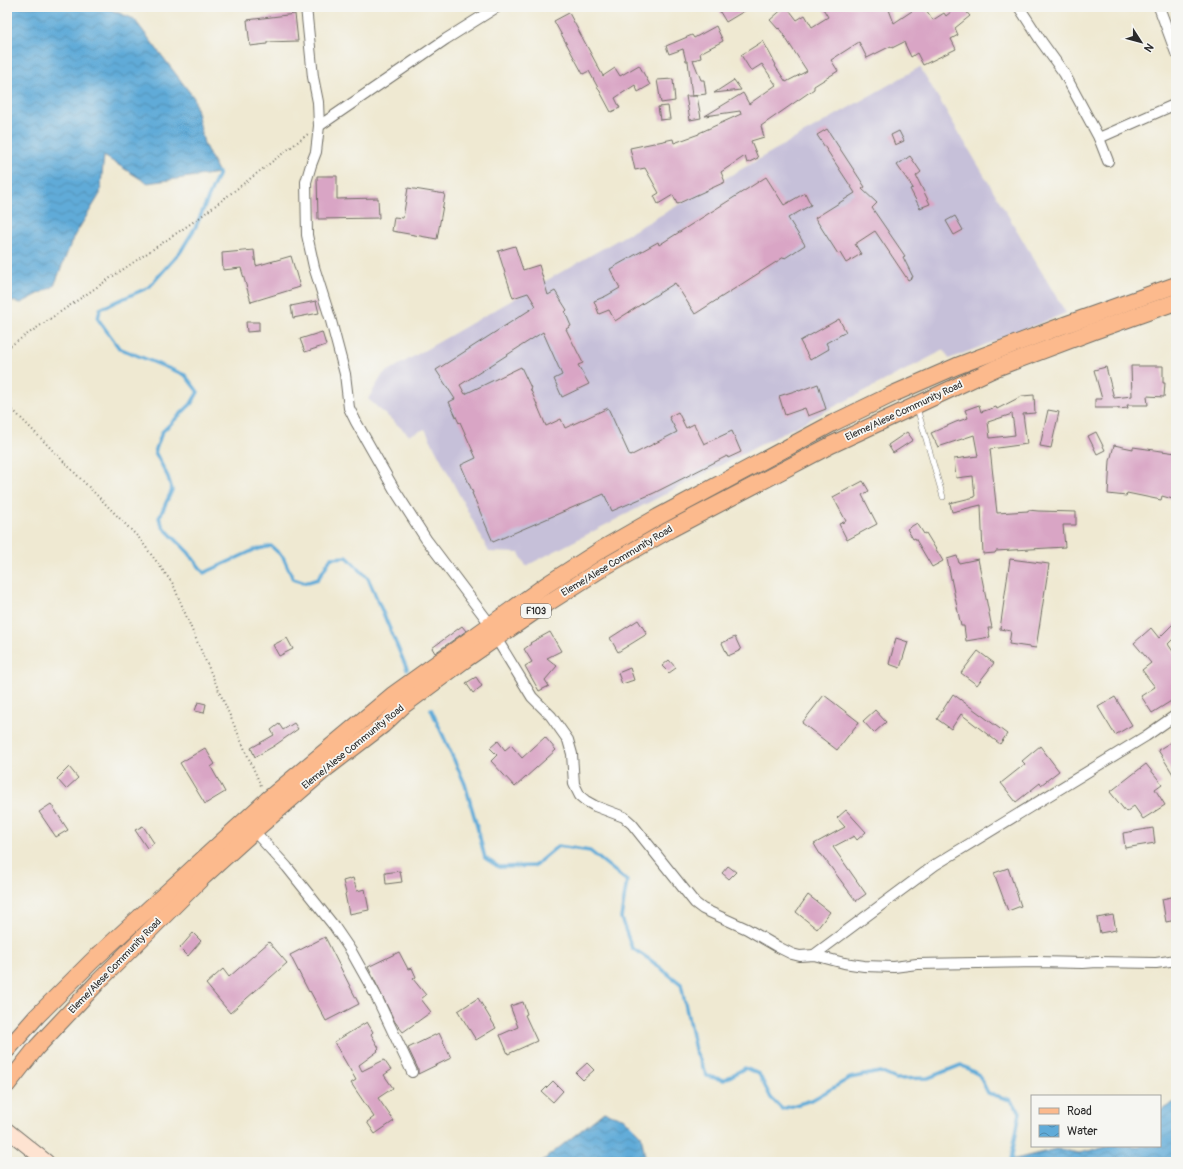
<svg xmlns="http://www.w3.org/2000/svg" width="1183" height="1169" font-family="Pangolin,sans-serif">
	<defs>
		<pattern id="water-waves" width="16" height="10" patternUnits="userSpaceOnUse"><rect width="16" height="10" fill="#60abd8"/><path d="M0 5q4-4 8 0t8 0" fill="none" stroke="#4f8baf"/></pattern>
	</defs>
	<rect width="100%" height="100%" fill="#f6f6f2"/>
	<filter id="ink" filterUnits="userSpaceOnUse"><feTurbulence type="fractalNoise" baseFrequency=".025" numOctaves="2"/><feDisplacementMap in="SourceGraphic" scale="8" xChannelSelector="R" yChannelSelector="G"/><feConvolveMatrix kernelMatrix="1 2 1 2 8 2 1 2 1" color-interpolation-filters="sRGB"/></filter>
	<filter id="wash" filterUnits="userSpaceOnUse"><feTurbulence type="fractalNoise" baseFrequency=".012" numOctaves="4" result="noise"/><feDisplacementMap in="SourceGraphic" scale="16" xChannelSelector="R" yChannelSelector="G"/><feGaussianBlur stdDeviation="0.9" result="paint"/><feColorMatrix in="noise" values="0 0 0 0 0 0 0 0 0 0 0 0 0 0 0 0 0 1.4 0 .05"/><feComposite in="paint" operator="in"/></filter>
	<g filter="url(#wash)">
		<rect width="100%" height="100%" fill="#efe9d2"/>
		<polygon fill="#c6c0d9" points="920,67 1066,313 949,359 944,350 526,566 519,553 489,552 425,429 409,435 368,399 383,374"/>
		<g fill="url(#water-waves)" stroke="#466b82">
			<polygon points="7,7 104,7 134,19 194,98 204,144 219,173 147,183 104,156 100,194 73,238 54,286 21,303 7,300"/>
			<polygon points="1176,1101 1176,1162 1010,1162 1011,1160 1056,1149 1079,1153 1110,1146 1160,1146 1160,1111"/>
			<polygon points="604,1112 625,1119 641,1135 646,1162 541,1162"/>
		</g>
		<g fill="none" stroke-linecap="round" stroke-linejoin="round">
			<g stroke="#60abd8" stroke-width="3.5">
				<polyline points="215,171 219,173 196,226 181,251 149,287 100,309 98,319 119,348 185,375 198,392 191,404 162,432 155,452 168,477 172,490 159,518 163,527 188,552 204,573 254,550 271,546 283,557 293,579 305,583 318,579 331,558 347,557 368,578 407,669"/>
				<polyline points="431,709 465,784 478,830 485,858 499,867 534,866 558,846 590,851 627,881 621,918 632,948 649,959 681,984 695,1050 707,1076 724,1080 745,1068 759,1074 771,1098 782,1109 812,1100 850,1078 880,1072 896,1079 928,1078 961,1065 979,1075 988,1093 1010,1100 1020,1112 1011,1160"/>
			</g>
		</g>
		<g id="blocks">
			<g fill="#d9a5c5" fill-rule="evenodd">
				<polygon points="717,7 751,7 726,22"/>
				<polygon points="785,7 787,7 797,20 805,15 812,27 828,17 822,7 888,7 894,23 918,7 924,7 933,20 944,13 946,16 957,7 962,7 970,16 955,28 958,35 951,39 956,49 923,65 917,53 911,57 904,42 892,48 891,46 867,58 859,42 831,60 838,71 814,86 814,89 761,126 764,137 751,141 758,158 747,163 745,156 721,172 725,182 677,204 673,195 658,204 654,196 659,193 645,168 635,170 630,148 673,139 674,143 699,134 699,133 741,114 740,111 705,116 743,93 749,104 776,85 762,64 751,71 741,55 763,41 776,65 775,66 786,82 807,71 779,28 778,29 770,20"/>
				<polygon points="569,13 603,76 615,68 620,76 639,65 650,85 638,92 635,85 615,98 620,108 611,112 589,71 583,74 554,21"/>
				<polygon points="295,14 298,41 267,42 267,44 250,46 247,20"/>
				<polygon points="716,26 723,41 700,53 701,58 693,60 701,80 704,80 706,94 692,96 688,61 686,61 683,49 669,54 666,46 692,35 694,38"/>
				<polygon points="673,79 675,101 661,103 657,80"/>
				<polygon points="734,80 741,90 714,93"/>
				<polygon points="686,96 697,96 701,118 690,120"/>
				<polygon points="668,106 670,119 660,120 658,107"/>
				<polygon points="827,129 865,187 862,189 877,203 872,208 905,256 903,257 913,277 908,280 875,231 855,244 861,254 846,263 840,253 838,254 815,218 855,193 817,135"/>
				<polygon points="899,131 904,141 895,145 891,135"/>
				<polygon points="910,156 921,172 916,176 930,204 920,208 910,189 913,188 897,165"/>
				<polygon points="317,176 337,176 337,199 378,198 379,218 318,219"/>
				<polygon points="766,177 784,205 805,193 811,205 788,218 805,245 785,258 784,257 695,314 675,283 615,321 609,310 599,314 594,301 606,296 620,288 610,269 658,242 659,245"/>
				<polygon points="408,188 445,194 437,239 392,231 394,217 403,218"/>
				<polygon points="955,216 963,230 954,235 946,221"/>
				<polygon points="515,246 523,270 539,265 548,295 555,291 567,310 565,312 571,326 566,329 583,363 578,365 589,384 562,397 554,379 562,375 543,332 460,385 465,394 521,367 531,388 530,388 546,426 561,419 565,428 608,408 630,456 677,432 669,417 678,412 686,428 694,424 704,444 732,431 741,452 728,458 727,456 654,493 612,511 604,494 493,542 472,493 473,493 461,465 476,458 460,422 459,423 449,402 455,399 436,370 536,306 528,293 513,298 498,251"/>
				<polygon points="254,250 256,266 291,256 300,287 251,302 241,268 223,270 222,253"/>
				<polygon points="316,301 319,313 293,318 291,306"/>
				<polygon points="839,319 846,332 826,343 829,349 810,360 800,341"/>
				<polygon points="246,322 259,322 259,331 247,332"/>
				<polygon points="322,332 326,345 305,352 300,339"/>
				<polygon points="1131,366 1163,366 1163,383 1165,383 1164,397 1147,396 1148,405 1127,405 1128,408 1118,409 1118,408 1095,408 1095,399 1102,399 1094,370 1106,367 1114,398 1132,396"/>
				<polygon points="818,384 826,409 808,416 805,408 785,415 779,396 798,390 799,391"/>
				<path d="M 1034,395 L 1035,413 L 1023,414 L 1027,444 L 990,449 L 997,513 L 1028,511 L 1028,510 L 1038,511 L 1076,512 L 1076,525 L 1063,525 L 1065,547 L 996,551 L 995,553 L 983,554 L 981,505 L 952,512 L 950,503 L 975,497 L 973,476 L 956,478 L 954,459 L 978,456 L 974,435 L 938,447 L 931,433 L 956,422 L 968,418 L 965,410 L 979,405 L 981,412 L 996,407 L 997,409 L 1022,396 ZM 1012,414 L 1015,435 L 990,438 L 988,422 Z"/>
				<polygon points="1048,410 1059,412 1051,448 1040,446"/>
				<polygon points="907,432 913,440 893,453 888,445"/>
				<polygon points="1096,432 1105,450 1097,454 1088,436"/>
				<polygon points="1114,445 1133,449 1133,447 1176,453 1176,500 1162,496 1161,500 1127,493 1126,496 1108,494 1110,461"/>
				<polygon points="863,481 869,491 862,495 877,524 847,540 839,524 846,521 833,497"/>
				<polygon points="917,523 924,534 926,533 943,561 932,567 915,538 913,539 907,529"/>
				<polygon points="957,556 959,563 978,559 992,628 988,628 990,637 966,641 964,626 961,626 947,559"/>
				<polygon points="1010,559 1049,564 1036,648 1009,644 1011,631 1000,629"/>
				<polygon points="638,620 647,634 618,652 610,638"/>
				<polygon points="1176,621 1176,636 1168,644 1176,656 1176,698 1152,713 1141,696 1155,687 1142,670 1151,663 1134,643 1151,628 1159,638"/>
				<polygon points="462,626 466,631 435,653 432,648"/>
				<polygon points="550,632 561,651 547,658 557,666 545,680 549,686 539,691 525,666 532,662 524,649 531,644 530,643"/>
				<polygon points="735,637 741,650 728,656 722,643"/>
				<polygon points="287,638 293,649 279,656 273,645"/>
				<polygon points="896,638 908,642 900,668 889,664"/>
				<polygon points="978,651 994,663 977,685 961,673"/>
				<polygon points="669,660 676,668 669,673 662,666"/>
				<polygon points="630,668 634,680 622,684 618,673"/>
				<polygon points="476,677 482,686 473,693 466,683"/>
				<polygon points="953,694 1007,734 1000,744 961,714 951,729 937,719"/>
				<polygon points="824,695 859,722 837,750 802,723"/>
				<polygon points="1115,697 1132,725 1115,735 1098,707"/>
				<polygon points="198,702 206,704 204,713 195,711"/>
				<polygon points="875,710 886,722 874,733 863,721"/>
				<polygon points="294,723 298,729 274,746 255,757 251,748 274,735 271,730 279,724 283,730"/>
				<polygon points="545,737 556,750 515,787 491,761 497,755 490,748 498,741 505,750 511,745 522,758"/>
				<polygon points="1176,739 1176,779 1158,750"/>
				<polygon points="1040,746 1059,771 1041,785 1040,783 1016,802 1001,783 1025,764 1022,761"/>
				<polygon points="205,748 215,764 211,767 225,792 205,804 180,763"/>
				<polygon points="1146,764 1162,784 1155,789 1165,805 1143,819 1134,806 1126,812 1110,792"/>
				<polygon points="69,767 78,778 66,789 57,779"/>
				<polygon points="51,804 68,830 56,837 39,812"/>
				<polygon points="846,810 866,832 857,840 854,836 833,847 866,894 856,901 821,854 820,854 814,844 845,827 837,818"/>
				<polygon points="143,826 154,843 147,848 135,830"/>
				<polygon points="1153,828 1155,843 1125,848 1123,833"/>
				<polygon points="728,866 736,872 729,879 722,873"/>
				<polygon points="1008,868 1021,906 1008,911 994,873"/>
				<polygon points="400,871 402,882 386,884 385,873"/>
				<polygon points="353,878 357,891 365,889 369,910 349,914 345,894 346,893 343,881"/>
				<polygon points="808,895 830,912 817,929 796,912"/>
				<polygon points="1176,896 1176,920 1166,922 1162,899"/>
				<polygon points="1113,915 1116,930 1100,933 1097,918"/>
				<polygon points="193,933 201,941 188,956 180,948"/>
				<polygon points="325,937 359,1004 326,1021 310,991 309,992 290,955"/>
				<polygon points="269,942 287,963 230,1013 206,984 223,969 229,977"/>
				<polygon points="399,952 408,969 412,968 416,977 413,979 426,995 421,999 431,1012 403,1032 395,1022 368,967"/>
				<polygon points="478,998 496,1028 476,1040 458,1011"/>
				<polygon points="523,1002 527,1014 525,1015 537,1041 508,1054 500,1035 518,1027 510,1006"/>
				<polygon points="367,1022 373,1032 371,1034 379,1048 377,1050 378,1051 359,1065 362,1071 384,1060 391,1070 384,1075 393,1088 378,1098 394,1121 375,1134 367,1122 374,1117 351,1083 356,1080 334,1042"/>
				<polygon points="439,1033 451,1058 418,1074 418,1069 408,1048"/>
				<polygon points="587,1063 594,1070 583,1080 576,1073"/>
				<polygon points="553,1081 563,1091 553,1102 542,1092"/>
			</g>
		</g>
	</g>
	<g filter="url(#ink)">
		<use href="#blocks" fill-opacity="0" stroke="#706e65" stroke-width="1"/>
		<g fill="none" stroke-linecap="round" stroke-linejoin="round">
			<defs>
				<polyline id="lane" points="917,408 943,497"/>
				<g id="street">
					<polyline points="306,7 313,77 318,102 319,126 316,152 311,165 306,182 307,235 314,267 331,321 345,374 349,408 356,422 394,489 426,539 490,624"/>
					<polyline points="1019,7 1041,41 1064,73 1099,138 1108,161"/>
					<polyline points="1159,7 1176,53"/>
					<polyline points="319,126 446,39 497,7"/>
					<polyline points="1099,138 1176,104"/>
					<polyline points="496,638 532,697 551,716 568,740 572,754 574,784 580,796 586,801 595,806 624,817 632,824 695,903 703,909 747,929 778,947 792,954 800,956 814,955 844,963 864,966 894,967 917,964 1037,962 1083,963 1097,962 1156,963 1176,960"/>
					<polyline points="254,831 287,867 334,926 351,951 375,994 412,1072"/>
					<polyline points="814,955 935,865 1146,736 1176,715"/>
				</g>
				<polyline id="secondary" points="7,1130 47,1162"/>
				<g id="primary">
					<polyline points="7,1050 37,1016 92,961 267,800 394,694 426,671 546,585 602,549 658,517 833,423 893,394 957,366 1059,327 1176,285"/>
					<polyline points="7,1085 37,1047 98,982 202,878 254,831 328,767 383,725 404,705 466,659 537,610 606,566 671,529 831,445 996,368 1094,331 1176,302"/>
				</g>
			</defs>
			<use href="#lane" stroke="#706e65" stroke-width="6"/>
			<use href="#street" stroke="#706e65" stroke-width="12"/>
			<use href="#secondary" stroke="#706e65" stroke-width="16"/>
			<use href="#primary" stroke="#706e65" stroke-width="18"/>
			<g stroke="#706e65" stroke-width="2" stroke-dasharray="1 3" stroke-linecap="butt">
				<polyline points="7,348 199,218 308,134"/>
				<polyline points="7,404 139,538 173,584 192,630 262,788"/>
			</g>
			<use href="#lane" stroke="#fff" stroke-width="5"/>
			<use href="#street" stroke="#fff" stroke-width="10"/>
			<use href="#secondary" stroke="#fee3d1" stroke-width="14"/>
			<use href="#primary" stroke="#fcba8d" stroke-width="16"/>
		</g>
	</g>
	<g text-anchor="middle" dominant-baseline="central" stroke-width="3.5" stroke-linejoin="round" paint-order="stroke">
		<rect fill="#f6f6f2" stroke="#686867" stroke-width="1" x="521" y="604" width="30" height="14" rx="3"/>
		<g font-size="9" font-weight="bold" fill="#2b2b2b">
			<text x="536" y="611">F103</text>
		</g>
		<g font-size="10" fill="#2b2b2b" stroke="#f6f6f2">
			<text transform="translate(904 411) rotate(-25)">Eleme/Alese Community Road</text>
			<text transform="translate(617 561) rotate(-31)">Eleme/Alese Community Road</text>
			<text transform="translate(353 747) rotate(-39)">Eleme/Alese Community Road</text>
			<text transform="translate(115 966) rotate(-46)">Eleme/Alese Community Road</text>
		</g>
	</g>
	<rect width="1183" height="1169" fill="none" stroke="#f6f6f2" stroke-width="24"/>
	<rect x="1031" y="1095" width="130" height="52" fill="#f6f6f2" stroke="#a5a5a2"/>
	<rect x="1039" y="1108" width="20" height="6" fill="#fcba8d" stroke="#a5a5a2"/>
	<text x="1067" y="1115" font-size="12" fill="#2b2b2b">Road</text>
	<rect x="1039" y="1125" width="20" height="12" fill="url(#water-waves)" stroke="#a5a5a2"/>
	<text x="1067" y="1135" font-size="12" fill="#2b2b2b">Water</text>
	<g transform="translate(1141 42) rotate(126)" stroke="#f6f6f2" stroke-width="3" paint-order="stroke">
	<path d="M0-3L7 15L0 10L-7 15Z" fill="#2b2b2b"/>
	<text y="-6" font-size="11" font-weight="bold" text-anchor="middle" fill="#2b2b2b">N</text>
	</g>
</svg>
